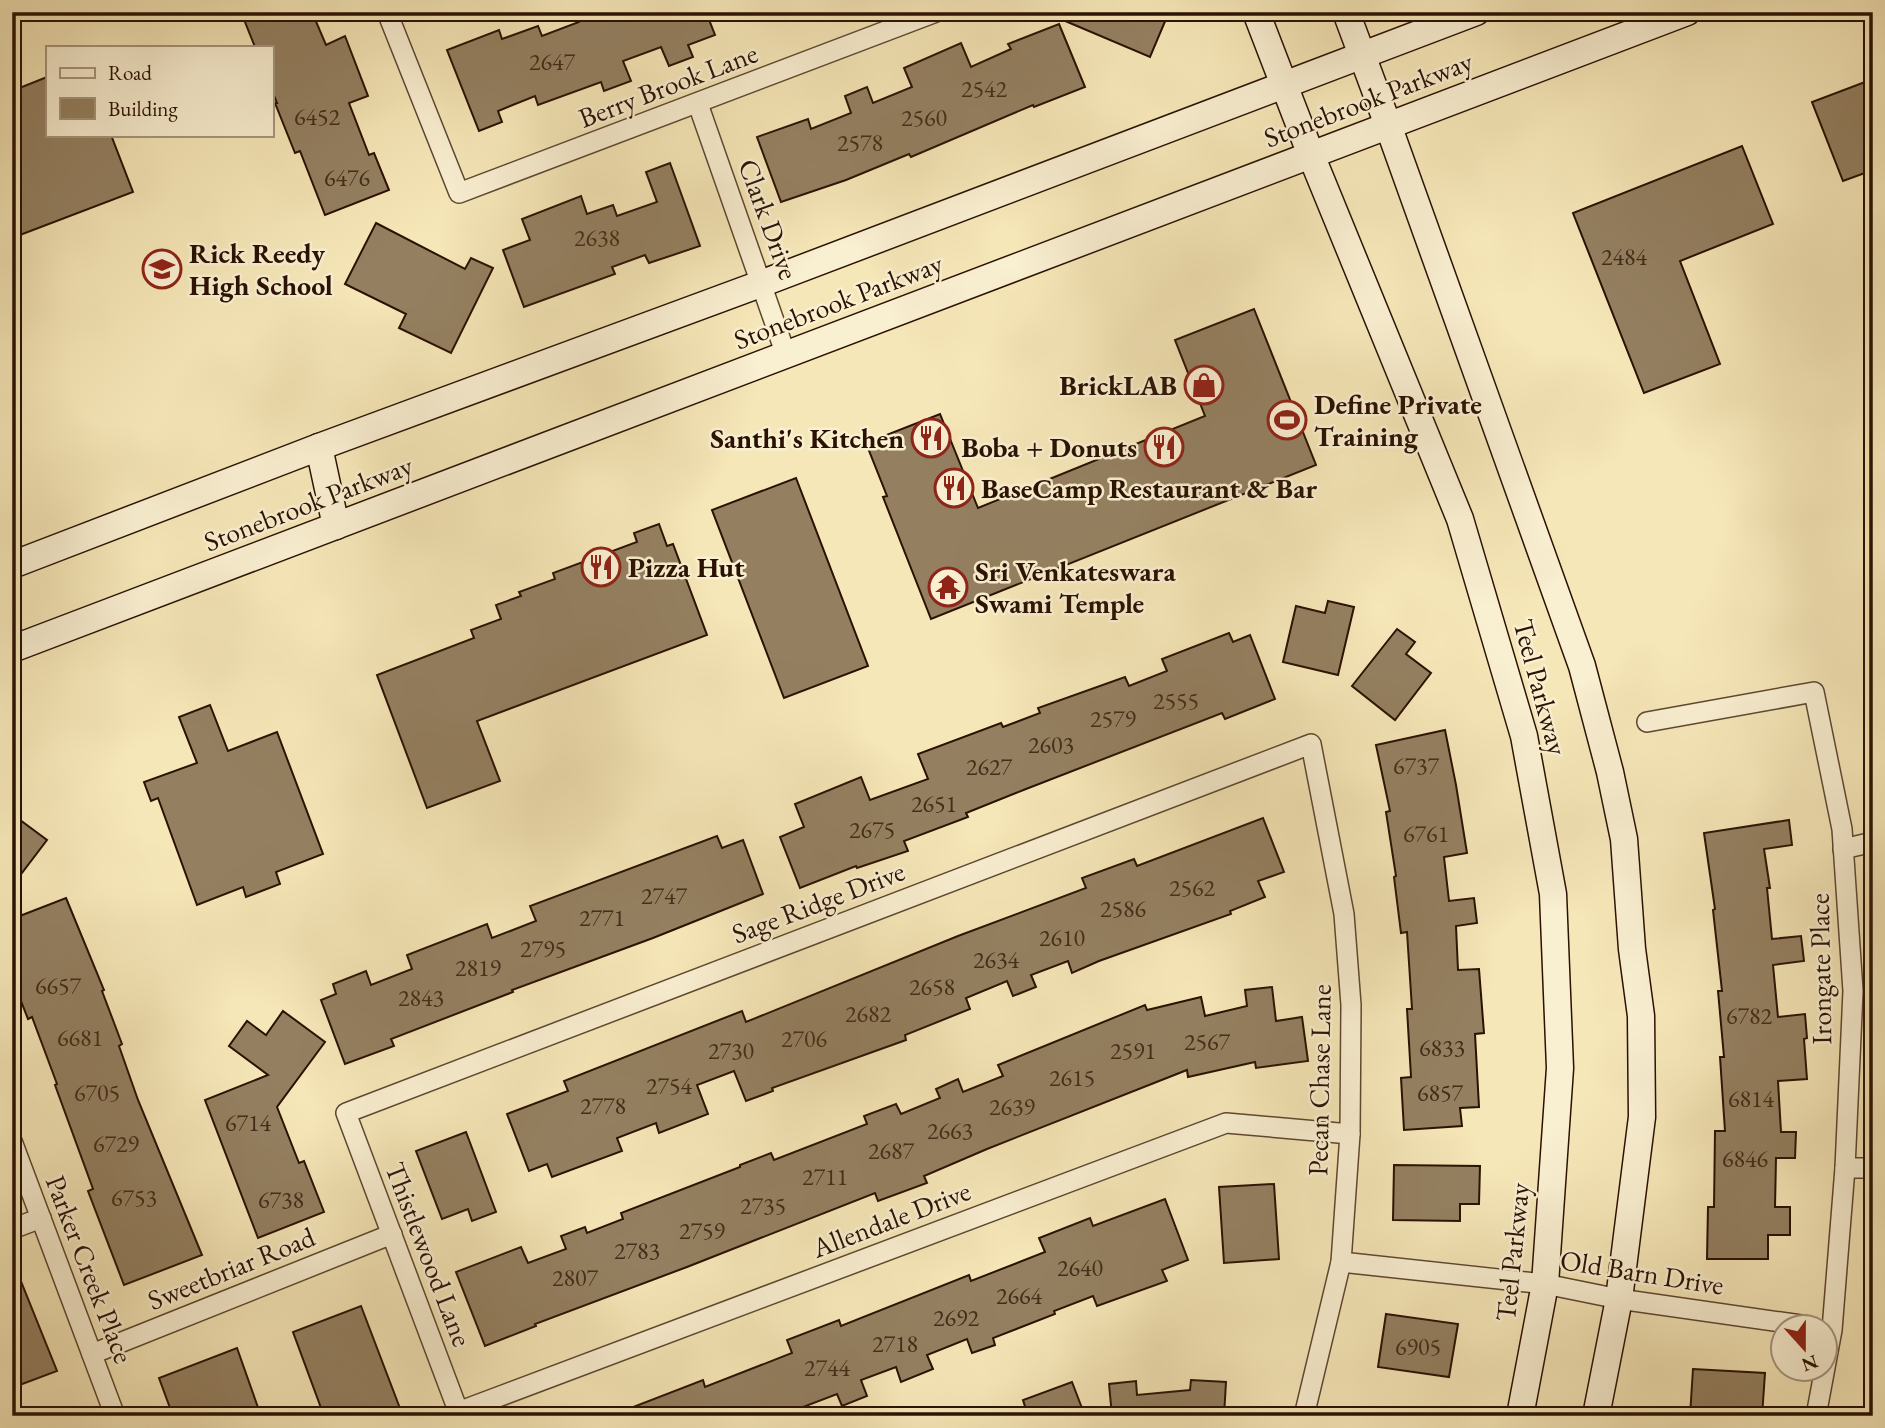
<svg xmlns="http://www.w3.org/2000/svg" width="1885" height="1428" font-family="'EB Garamond',serif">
	<rect width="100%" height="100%" fill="#f6e7b8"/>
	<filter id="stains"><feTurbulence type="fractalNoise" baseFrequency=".00286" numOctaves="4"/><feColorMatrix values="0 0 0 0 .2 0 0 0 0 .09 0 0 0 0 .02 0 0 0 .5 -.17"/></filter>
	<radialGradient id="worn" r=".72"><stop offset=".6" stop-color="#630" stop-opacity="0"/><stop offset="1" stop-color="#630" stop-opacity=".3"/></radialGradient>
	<g fill="#948061" stroke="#2a1102" stroke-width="2">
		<polygon points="241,12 312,12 326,45 345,36 368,96 349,103 369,155 374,153 389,190 325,215 300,151 295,153 275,103 277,103 271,88 271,47 255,47"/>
		<polygon points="576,12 706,12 715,35 688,45 693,57 669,66 661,47 623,61 631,81 604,91 601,82 538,105 535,96 498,111 502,122 479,131 447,50 499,30 502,39 538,26 542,36 579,22"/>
		<polygon points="1044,12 1169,12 1150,57"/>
		<polygon points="1059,24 1085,87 1034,107 1033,105 911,157 909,154 846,180 781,202 757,137 808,119 811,129 851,113 845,96 867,87 873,103 912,87 904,68 961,43 971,67 1011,49 1008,44"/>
		<polygon points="47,77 47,135 111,135 133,192 12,238 12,91"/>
		<polygon points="1873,79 1873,170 1843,181 1812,102"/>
		<polygon points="1742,146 1773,224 1680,261 1720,364 1644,393 1573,213"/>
		<polygon points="670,163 700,246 649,263 645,255 612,267 615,274 524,307 503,250 530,240 522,219 581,196 587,214 613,205 617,216 657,202 646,172"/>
		<polygon points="376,223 465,269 471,258 493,268 451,353 399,328 406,314 345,284"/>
		<polygon points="1254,309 1316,465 931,619 883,497 887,496 866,443 940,414 978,508 1205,416 1175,340"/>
		<polygon points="796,478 868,666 784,698 712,510"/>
		<polygon points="659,524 667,546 673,544 707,635 477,721 500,781 427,808 377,675 474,638 471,630 501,619 496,605 521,596 519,592 555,579 553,573 637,542 634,533"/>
		<polygon points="1328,601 1354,607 1338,675 1283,662 1296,606 1325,613"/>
		<polygon points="1397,629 1415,642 1406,654 1431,673 1395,720 1352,686"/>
		<polygon points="1229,633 1233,642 1250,635 1275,699 1225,719 1222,713 1026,789 966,813 968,817 904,841 908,851 857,868 856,866 800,888 780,837 804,827 795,804 861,777 870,800 928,779 918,754 1001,723 1003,727 1040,713 1038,708 1125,677 1129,686 1167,671 1162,659"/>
		<polygon points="210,705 228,751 277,732 323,854 276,872 280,884 246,897 243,887 197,905 158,798 151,801 144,782 197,763 179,717"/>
		<polygon points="1445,730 1456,785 1467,853 1444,857 1449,901 1474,898 1477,923 1456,926 1458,970 1479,969 1484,1033 1475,1034 1479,1107 1460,1108 1462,1126 1404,1130 1401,1078 1411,1077 1407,1009 1412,1009 1407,932 1401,933 1394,877 1396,876 1386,812 1390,811 1376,745"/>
		<polygon points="12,814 47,840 12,886"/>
		<polygon points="1263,818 1284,872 1258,881 1265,897 1230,911 1231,914 1099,961 1072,973 1068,961 1031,975 1036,987 1013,996 1007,981 966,998 970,1009 905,1035 906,1040 772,1088 773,1091 746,1101 734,1071 697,1085 708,1114 659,1133 656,1123 617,1138 622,1151 552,1177 547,1164 529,1171 507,1114 568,1091 564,1081 742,1011 746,1022 958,936 1086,888 1082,878 1134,859 1137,866"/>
		<polygon points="1789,820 1792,845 1764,849 1770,888 1767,888 1772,939 1801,936 1804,961 1773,965 1778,1017 1805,1014 1807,1038 1804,1039 1807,1079 1778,1081 1781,1132 1796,1132 1795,1158 1776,1158 1775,1207 1790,1207 1790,1235 1768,1235 1768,1259 1707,1259 1708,1207 1714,1207 1715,1131 1725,1131 1720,1057 1724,1057 1718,991 1722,991 1713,910 1715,909 1704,833"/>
		<polygon points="717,836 722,848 743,840 763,894 653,938 512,990 513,992 391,1039 394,1046 345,1064 321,1000 336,994 333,984 366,971 371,985 412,969 407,955 487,924 492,938 536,921 530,906"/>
		<polygon points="66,898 104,990 102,991 122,1044 119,1046 138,1100 202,1255 124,1285 88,1191 93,1189 55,1085 57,1084 32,1017 28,1019 12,978 12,919"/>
		<polygon points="1272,987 1276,1021 1302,1017 1308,1061 1256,1068 1255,1062 1188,1077 1187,1070 987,1149 924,1176 927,1183 878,1201 875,1193 687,1267 535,1324 536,1326 485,1346 456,1272 521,1247 528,1263 566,1249 561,1236 585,1227 587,1233 623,1219 621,1213 740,1167 740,1165 771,1153 774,1160 867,1124 864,1116 896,1104 901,1114 940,1098 936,1089 958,1079 963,1092 1003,1076 998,1065 1145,1005 1147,1010 1201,997 1205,1016 1247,1006 1245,990"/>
		<polygon points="283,1011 325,1042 277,1107 299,1163 304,1161 324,1212 258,1238 205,1100 268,1075 229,1046 247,1021 266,1035"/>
		<polygon points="466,1132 496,1212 472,1221 468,1209 442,1219 416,1151"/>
		<polygon points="1394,1165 1480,1166 1479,1204 1460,1204 1460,1221 1393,1220"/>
		<polygon points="1274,1184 1279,1259 1224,1263 1219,1187"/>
		<polygon points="1165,1199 1188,1260 1162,1270 1167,1281 1097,1306 1093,1296 1054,1311 1055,1314 993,1338 995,1345 972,1353 967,1339 927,1355 933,1369 901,1382 896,1367 861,1380 867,1396 842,1406 837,1394 795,1410 797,1416 616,1416 615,1414 703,1380 705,1387 792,1353 787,1340 839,1320 841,1326 969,1275 971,1281 1045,1252 1039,1238 1090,1218 1093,1226"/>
		<polygon points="12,1259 57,1371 17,1386 12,1375"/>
		<polygon points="361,1306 401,1411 388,1416 324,1416 293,1332"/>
		<polygon points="1386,1314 1458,1324 1449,1377 1378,1367"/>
		<polygon points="237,1348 261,1416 173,1416 159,1378"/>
		<polygon points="1693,1369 1765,1373 1762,1416 1690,1416"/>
		<polygon points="1191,1380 1226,1382 1224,1416 1112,1416 1109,1384 1136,1381 1137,1395 1190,1390"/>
		<polygon points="1072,1382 1085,1416 1028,1416 1023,1400"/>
	</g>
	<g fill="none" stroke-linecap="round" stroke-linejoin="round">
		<defs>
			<g id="minor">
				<polyline points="387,12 459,193 936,12"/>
				<polyline points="698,104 786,355"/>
				<polyline points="1647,722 1814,692 1842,829 1853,991 1845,1168 1832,1330 1816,1416"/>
				<polyline points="1843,849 1873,842"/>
				<polyline points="12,1141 115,1416"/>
				<polyline points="1845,1168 1873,1168"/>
				<polyline points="12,1229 41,1218"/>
				<polyline points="1341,1262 1545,1284 1619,1299 1808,1326"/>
				<polyline points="92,1354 392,1234"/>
				<polyline points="458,1412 1226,1123 1350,1134"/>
				<polyline points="460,1416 346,1113 1311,744 1344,914 1351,1005 1350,1134 1341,1262 1304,1416"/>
			</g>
			<g id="secondary">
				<polyline points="1256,12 1311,155 1460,519 1524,736 1553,894 1560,1068 1545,1284 1520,1416"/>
				<polyline points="1346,12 1388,125 1582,666 1610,772 1624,839 1632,949 1641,1016 1642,1117 1619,1299 1596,1416"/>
				<polyline points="319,447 336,526"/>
				<polyline points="12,565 319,447 763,283 1476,12"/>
				<polyline points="12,649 1687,12"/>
			</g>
		</defs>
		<use href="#minor" stroke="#5d4630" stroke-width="22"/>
		<use href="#secondary" stroke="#2a1102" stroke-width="29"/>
		<use href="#minor" stroke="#f9efd1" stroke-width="19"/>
		<use href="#secondary" stroke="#f9efd1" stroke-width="26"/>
	</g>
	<defs>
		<symbol id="school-ring" viewBox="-11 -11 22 22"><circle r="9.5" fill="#f9efd1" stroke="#8f2418" stroke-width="1.5"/><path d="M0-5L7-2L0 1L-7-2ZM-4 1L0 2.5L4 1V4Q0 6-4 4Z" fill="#8f2418"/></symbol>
		<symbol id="shop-ring" viewBox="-11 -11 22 22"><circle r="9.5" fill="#f9efd1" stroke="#8f2418" stroke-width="1.5"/><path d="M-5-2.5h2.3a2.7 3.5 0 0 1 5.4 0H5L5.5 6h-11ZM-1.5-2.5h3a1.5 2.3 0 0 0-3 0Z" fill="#8f2418"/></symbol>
		<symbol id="stadium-ring" viewBox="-11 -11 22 22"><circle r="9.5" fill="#f9efd1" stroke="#8f2418" stroke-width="1.5"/><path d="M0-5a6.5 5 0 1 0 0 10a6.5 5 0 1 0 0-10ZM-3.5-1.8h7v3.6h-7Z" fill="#8f2418"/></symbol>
		<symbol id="restaurant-ring" viewBox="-11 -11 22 22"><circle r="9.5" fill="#f9efd1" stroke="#8f2418" stroke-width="1.5"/><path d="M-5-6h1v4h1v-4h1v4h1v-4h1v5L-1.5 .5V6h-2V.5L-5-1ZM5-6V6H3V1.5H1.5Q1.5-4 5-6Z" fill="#8f2418"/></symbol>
		<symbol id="temple-ring" viewBox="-11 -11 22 22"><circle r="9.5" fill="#f9efd1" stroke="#8f2418" stroke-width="1.5"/><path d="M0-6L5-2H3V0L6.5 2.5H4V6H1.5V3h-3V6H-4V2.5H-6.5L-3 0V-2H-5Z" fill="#8f2418"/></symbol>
	</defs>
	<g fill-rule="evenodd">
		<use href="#school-ring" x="140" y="247" width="44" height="44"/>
		<use href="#shop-ring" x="1182" y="363" width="44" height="44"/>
		<use href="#stadium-ring" x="1265" y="398" width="44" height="44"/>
		<use href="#restaurant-ring" x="909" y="416" width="44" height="44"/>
		<use href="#restaurant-ring" x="1142" y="425" width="44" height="44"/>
		<use href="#restaurant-ring" x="932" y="466" width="44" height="44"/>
		<use href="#restaurant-ring" x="579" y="545" width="44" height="44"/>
		<use href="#temple-ring" x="926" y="565" width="44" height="44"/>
	</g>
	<g text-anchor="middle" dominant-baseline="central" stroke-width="5" stroke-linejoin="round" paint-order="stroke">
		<g font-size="24" fill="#442d1a">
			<text x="552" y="61">2647</text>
			<text x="984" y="88">2542</text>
			<text x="317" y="116">6452</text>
			<text x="924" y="117">2560</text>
			<text x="860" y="142">2578</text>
			<text x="347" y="177">6476</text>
			<text x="597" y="237">2638</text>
			<text x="1624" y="256">2484</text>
			<text x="1176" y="700">2555</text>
			<text x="1113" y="718">2579</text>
			<text x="1051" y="744">2603</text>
			<text x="1416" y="765">6737</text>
			<text x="989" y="766">2627</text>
			<text x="934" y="803">2651</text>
			<text x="872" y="829">2675</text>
			<text x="1426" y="833">6761</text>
			<text x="1192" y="887">2562</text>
			<text x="664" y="895">2747</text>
			<text x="1123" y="908">2586</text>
			<text x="602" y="917">2771</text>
			<text x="1062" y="937">2610</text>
			<text x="543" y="948">2795</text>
			<text x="996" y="959">2634</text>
			<text x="478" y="967">2819</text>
			<text x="58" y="985">6657</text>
			<text x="932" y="986">2658</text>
			<text x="421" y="997">2843</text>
			<text x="868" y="1013">2682</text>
			<text x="1749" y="1015">6782</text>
			<text x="80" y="1037">6681</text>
			<text x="804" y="1038">2706</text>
			<text x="1207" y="1041">2567</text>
			<text x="1442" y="1047">6833</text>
			<text x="731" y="1050">2730</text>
			<text x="1133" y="1050">2591</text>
			<text x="1072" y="1077">2615</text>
			<text x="669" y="1085">2754</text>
			<text x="97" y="1092">6705</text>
			<text x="1440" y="1092">6857</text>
			<text x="1751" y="1098">6814</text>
			<text x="603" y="1105">2778</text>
			<text x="1012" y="1106">2639</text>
			<text x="248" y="1122">6714</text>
			<text x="950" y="1130">2663</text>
			<text x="116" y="1143">6729</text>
			<text x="891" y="1150">2687</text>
			<text x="1745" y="1158">6846</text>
			<text x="825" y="1176">2711</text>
			<text x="134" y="1197">6753</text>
			<text x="281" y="1199">6738</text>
			<text x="763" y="1205">2735</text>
			<text x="702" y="1230">2759</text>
			<text x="637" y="1250">2783</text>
			<text x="1080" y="1267">2640</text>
			<text x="575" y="1277">2807</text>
			<text x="1019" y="1295">2664</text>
			<text x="956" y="1317">2692</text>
			<text x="895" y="1343">2718</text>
			<text x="1418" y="1346">6905</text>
			<text x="827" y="1367">2744</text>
		</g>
		<g font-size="28" fill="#2a1102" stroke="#f9efd1">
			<text transform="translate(668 85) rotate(-21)">Berry Brook Lane</text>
			<text transform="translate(1368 99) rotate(-21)">Stonebrook Parkway</text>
			<text transform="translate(769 219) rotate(70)">Clark Drive</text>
			<text transform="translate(838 301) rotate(-21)">Stonebrook Parkway</text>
			<text transform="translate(308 503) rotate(-21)">Stonebrook Parkway</text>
			<text transform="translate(1541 687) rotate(75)">Teel Parkway</text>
			<text transform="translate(818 902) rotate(-21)">Sage Ridge Drive</text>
			<text transform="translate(1820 969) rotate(-91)">Irongate Place</text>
			<text transform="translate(1319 1080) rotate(-89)">Pecan Chase Lane</text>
			<text transform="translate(891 1219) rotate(-21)">Allendale Drive</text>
			<text transform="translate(1512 1252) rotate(-84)">Teel Parkway</text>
			<text transform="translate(429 1254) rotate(69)">Thistlewood Lane</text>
			<text transform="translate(231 1268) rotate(-22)">Sweetbriar Road</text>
			<text transform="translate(90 1269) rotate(69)">Parker Creek Place</text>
			<text transform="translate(1642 1272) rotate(9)">Old Barn Drive</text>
		</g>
		<g font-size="28" font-weight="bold" fill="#2a1102" stroke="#f9efd1" text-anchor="start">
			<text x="189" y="253">Rick Reedy<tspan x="189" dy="32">High School</tspan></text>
			<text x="1177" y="385" text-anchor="end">BrickLAB</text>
			<text x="1314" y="404">Define Private<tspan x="1314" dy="32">Training</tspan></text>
			<text x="904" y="438" text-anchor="end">Santhi's Kitchen</text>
			<text x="1137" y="447" text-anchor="end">Boba + Donuts</text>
			<text x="981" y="488">BaseCamp Restaurant &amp; Bar</text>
			<text x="628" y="567">Pizza Hut</text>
			<text x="975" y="571">Sri Venkateswara<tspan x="975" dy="32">Swami Temple</tspan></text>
		</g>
	</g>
	<rect width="1885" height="1428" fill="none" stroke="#f6e7b8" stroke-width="42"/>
	<rect x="14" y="14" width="1857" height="1400" fill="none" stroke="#2a1102" stroke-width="3.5"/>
	<rect x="21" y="21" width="1843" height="1386" fill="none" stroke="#2a1102" stroke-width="2"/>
	<rect x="46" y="46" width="228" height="91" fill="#f9efd1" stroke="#a6967e" stroke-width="2"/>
	<rect x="60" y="68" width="35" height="10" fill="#f9efd1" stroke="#a6967e" stroke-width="2"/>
	<text x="108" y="80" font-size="21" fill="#2a1102">Road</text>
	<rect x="60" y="98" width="35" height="21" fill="#948061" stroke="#a6967e" stroke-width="2"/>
	<text x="108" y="116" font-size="21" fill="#2a1102">Building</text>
	<g transform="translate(1804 1348) rotate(159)"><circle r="33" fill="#f9efd1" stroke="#a6967e" stroke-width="2"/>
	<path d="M0-5L12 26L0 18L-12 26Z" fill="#8f2418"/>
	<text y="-10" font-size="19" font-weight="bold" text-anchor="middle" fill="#2a1102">N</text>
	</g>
	<rect width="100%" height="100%" filter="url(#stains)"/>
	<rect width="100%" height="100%" fill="url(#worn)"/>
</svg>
